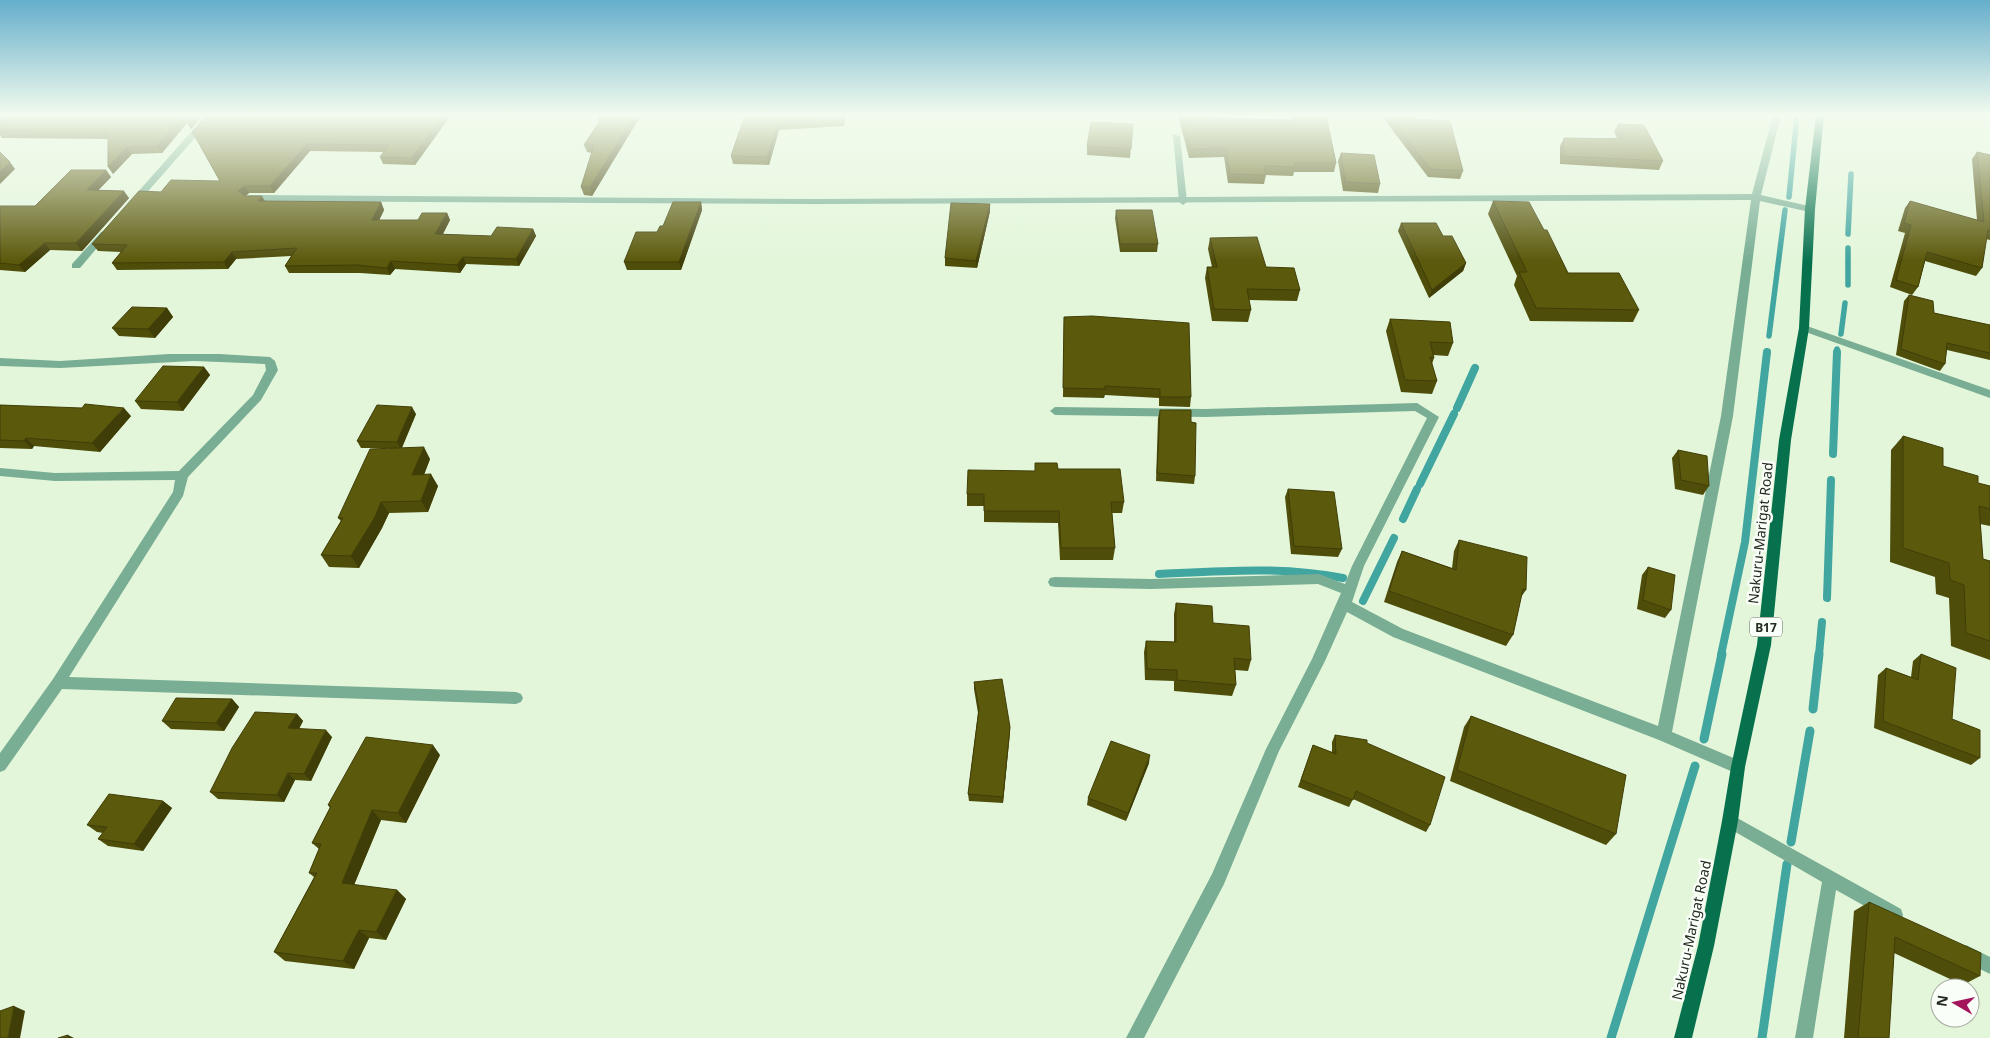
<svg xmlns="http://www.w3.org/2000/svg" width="1990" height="1038" font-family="'Noto Sans',sans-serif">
	<rect width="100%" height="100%" fill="#e3f6da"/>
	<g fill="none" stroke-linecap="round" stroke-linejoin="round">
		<g stroke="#41a5a0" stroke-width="5.5">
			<polyline points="1789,197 1797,115"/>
			<polyline points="1848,234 1851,174"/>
			<polyline points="1848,248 1848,285"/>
			<polyline points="1841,334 1845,303"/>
			<polyline points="1769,336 1785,210"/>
			<polyline points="1837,353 1837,349"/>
		</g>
		<g stroke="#41a5a0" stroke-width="8">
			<polyline points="1457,408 1475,368"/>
			<polyline points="1833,454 1837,352"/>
			<polyline points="1420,484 1454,414"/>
			<polyline points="1403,519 1417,489"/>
			<path d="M 1159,574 C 1221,571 1282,566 1343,578"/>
			<polyline points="1827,598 1831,480"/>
			<polyline points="1363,601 1394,538"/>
			<polyline points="1721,655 1745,542 1767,352"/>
			<polyline points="1819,655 1822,622"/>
		</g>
		<g stroke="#41a5a0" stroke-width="9">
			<polyline points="1813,709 1819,654"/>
			<polyline points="1704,739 1722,654"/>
			<polyline points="1791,842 1810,731"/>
			<polyline points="1611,1038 1695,766"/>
			<polyline points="1762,1038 1787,864"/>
		</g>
		<g fill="#79ae94" fill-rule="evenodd">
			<polygon points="1173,134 1180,136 1187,202 1183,205 1179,202"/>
			<polygon points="1055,407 1206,409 1211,413 1206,417 1055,415 1050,411"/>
		</g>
		<g fill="#79ae94" fill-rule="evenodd">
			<polygon points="206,115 215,115 136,205 130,205 130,201"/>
			<polygon points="1773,115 1781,115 1761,195 1813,207 1815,209 1810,212 1760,201 1733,416 1672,732 1743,762 1745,767 1743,772 1738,774 1733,772 1659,740 1393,637 1347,612 1325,661 1279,751 1224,884 1144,1038 1126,1038 1212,874 1266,749 1312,659 1341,593 1318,584 1151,589 1055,587 1050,586 1048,582 1050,578 1055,577 1151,579 1319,574 1345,584 1352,566 1427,418 1415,411 1206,417 1200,413 1206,409 1417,403 1439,417 1364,566 1352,602 1403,629 1658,726 1721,416 1751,200 814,204 249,201 244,198 249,195 814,199 1752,194"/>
			<polygon points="104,231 109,234 107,236 80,268 72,268 72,264 101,232"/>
			<polygon points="1804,325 1990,390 1990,398 1800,330 1799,328 1800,326"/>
			<polygon points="169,354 220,354 270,357 275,361 278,370 261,400 188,477 183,496 69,677 516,692 521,694 523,698 521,702 516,704 62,689 5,770 0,772 0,753 53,679 173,492 175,480 55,481 0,476 0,468 55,473 179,471 253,395 266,370 265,364 194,361 60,368 0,366 0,358 60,361"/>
			<polygon points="1730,814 1901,909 1903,915 1901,921 1895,923 1836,890 1813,1038 1795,1038 1822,882 1725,826 1722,821 1725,816"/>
			<polygon points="1966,945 1990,957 1990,974 1960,959 1958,953 1960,947"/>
		</g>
		<polygon fill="#07714e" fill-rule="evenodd" points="1816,115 1824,115 1815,209 1809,328 1791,440 1771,645 1745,767 1738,821 1714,946 1692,1038 1674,1038 1698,946 1722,821 1731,767 1757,645 1779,440 1799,328 1805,209"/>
	</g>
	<g fill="#4e4d0a">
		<polygon points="14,115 198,115 200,119 191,129 187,123 162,153 132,154 113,174 108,139 2,138 0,135 0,127"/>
		<polygon points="451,115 415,165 383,164 380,157 384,152 310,151 274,193 249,193 246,196 265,201 381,202 384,210 379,220 418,220 447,213 450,220 443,234 491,236 533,229 536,236 519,266 466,264 460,273 395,269 390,275 360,273 289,273 285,266 291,256 236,259 228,269 117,270 112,263 121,252 98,251 92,244 161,192 220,181 192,132"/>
		<polygon points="597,115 641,115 592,196 584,195 581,187 592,153 587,152 584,145 599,122"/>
		<polygon points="745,115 845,115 844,126 779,130 769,165 733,164 731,156"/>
		<polygon points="1178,115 1208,115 1209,118 1291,120 1290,115 1326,115 1336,163 1334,172 1294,172 1293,176 1266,175 1264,184 1228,183 1224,157 1189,158"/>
		<polygon points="1381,115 1412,115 1414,119 1463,171 1460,179 1428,177"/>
		<polygon points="1133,124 1130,158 1087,155 1087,146"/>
		<polygon points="1618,124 1663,161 1659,170 1560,164 1560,146 1564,138 1617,138 1614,132"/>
		<polygon points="1977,152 1990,155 1990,240 1986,239 1982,268 1976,276 1925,261 1918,287 1912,295 1890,287 1905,233 1898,231 1905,208 1910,201 1977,220 1972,159"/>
		<polygon points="1341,153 1380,184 1378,193 1343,191 1338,161"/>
		<polygon points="106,170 111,177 98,190 129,198 82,251 50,250 25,272 0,270 0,206 35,206"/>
		<polygon points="1493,201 1544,230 1568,273 1639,310 1633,322 1530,321 1514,285 1517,276 1488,214"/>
		<polygon points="701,202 702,210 681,270 627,270 624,262 657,232 663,226"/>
		<polygon points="1116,210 1158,244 1157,252 1120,252 1115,218"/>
		<polygon points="990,211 977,268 945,266 945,258"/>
		<polygon points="1401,223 1443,236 1466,263 1463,271 1429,298 1398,231"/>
		<polygon points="1210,238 1266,267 1300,290 1297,301 1249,300 1251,310 1248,322 1212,321 1205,278 1207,267 1212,267 1208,249"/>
		<polygon points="1909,295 1934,313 1990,325 1990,360 1947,350 1945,364 1940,371 1896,355 1904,301"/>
		<polygon points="167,308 173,317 155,338 119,336 112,328"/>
		<polygon points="1064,317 1191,397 1190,407 1159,406 1159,398 1105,395 1104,398 1063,397"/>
		<polygon points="1390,319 1453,343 1448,356 1433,355 1434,358 1432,364 1437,381 1432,394 1401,392 1386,331"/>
		<polygon points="204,367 210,375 183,411 141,409 135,401"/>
		<polygon points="0,405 131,416 100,452 34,446 32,449 0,448"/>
		<polygon points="1160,410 1191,422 1195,476 1194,484 1156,481 1158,418"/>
		<polygon points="416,414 402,448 430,459 424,475 438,486 428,512 389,513 382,528 359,568 329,567 321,555 341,521 338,518 390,448 361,448 357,441"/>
		<polygon points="1903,436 1943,466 1978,483 1990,486 1990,526 1980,524 1983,559 1990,561 1990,660 1951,646 1949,598 1936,594 1935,577 1890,562 1891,450"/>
		<polygon points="1678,450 1709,486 1703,495 1675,489 1672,458"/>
		<polygon points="1035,463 1058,469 1124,502 1122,513 1112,513 1115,548 1113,560 1060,560 1058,523 984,522 984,506 967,506 967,494 1035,471"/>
		<polygon points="1288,489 1342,549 1338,557 1291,554 1285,497"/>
		<polygon points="1459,540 1526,590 1521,597 1513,635 1506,646 1384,602 1397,562 1402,551 1452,568 1454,551"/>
		<polygon points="1648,567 1671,610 1665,618 1637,609 1642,575"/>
		<polygon points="1176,603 1213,623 1251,660 1248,671 1235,670 1236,685 1232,696 1174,691 1174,681 1145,680 1144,652 1146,641 1174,642 1174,614"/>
		<polygon points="1921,654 1952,719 1980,758 1971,765 1874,728 1878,675 1886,668 1911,677 1913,661"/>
		<polygon points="974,682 1010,727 1003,803 969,801 968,794 978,713 974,689"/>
		<polygon points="232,699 239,707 224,731 171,729 162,721"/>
		<polygon points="297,714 303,721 299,729 332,737 311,781 295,780 284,802 218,799 210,792"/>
		<polygon points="1471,716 1616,834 1606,845 1450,781 1464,727"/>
		<polygon points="1335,735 1367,743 1430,825 1426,832 1353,799 1349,807 1298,787 1313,745 1332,752 1332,742"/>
		<polygon points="440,755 406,823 381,820 354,885 397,890 406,899 386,940 369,938 354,969 285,961 274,952 314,877 309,873 319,849 312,843 330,808 328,805"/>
		<polygon points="1149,763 1126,821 1087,805 1088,798"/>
		<polygon points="163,801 172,808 143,851 108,846 98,839 103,833 97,832 87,825"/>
		<polygon points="1869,902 1980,976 1963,985 1894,953 1889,1038 1844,1038 1854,911"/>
	</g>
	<g fill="#403e08">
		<polygon points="0,115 13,115 0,126"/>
		<polygon points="198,115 200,119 191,129 187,123 162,153 157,146 183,116"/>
		<polygon points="443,115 451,115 415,165 412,158"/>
		<polygon points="635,115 641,115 592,196 590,187"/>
		<polygon points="843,115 845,115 844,126 843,118"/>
		<polygon points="778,122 779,130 769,165 767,157"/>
		<polygon points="307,144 310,151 274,193 270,186"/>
		<polygon points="127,147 132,154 113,174 108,167"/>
		<polygon points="10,162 15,169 0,184 0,172"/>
		<polygon points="106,170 111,177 92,197 87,190"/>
		<polygon points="245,186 249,193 242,199 238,191"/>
		<polygon points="124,191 129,198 82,251 76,243"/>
		<polygon points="262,196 266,203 258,201"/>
		<polygon points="381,202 384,210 376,227 372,220"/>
		<polygon points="701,202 702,210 681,270 679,262"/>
		<polygon points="990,204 990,211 977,268 976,261"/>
		<polygon points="447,213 450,220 439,241 435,234"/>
		<polygon points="533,229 536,236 519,266 516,259"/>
		<polygon points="45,243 50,250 25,272 19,265"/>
		<polygon points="232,252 236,259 228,269 224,262"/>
		<polygon points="463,257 466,264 460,273 457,265"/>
		<polygon points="391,261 395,269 390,275 387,268"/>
		<polygon points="1466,263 1463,271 1429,298 1432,290"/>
		<polygon points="167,308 173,317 155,338 148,329"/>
		<polygon points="204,367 210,375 183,411 177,402"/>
		<polygon points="412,407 416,414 401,449 397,442"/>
		<polygon points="124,408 131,416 100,452 92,443"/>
		<polygon points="26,438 34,446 32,449 24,441"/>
		<polygon points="424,447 430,459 419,487 412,475"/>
		<polygon points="431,474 438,486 428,512 421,501"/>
		<polygon points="381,502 389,513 382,528 359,568 351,556"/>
		<polygon points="232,699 239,707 224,731 216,723"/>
		<polygon points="297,714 303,721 295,736 288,728"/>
		<polygon points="1010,727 1010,733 1003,803 1003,797"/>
		<polygon points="326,730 332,737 311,781 304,774"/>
		<polygon points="433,745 440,755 406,823 398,813"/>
		<polygon points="1150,755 1149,763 1126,821 1128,813"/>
		<polygon points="288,773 295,780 284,802 277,795"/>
		<polygon points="163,801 172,808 143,851 134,844"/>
		<polygon points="372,810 381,820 351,892 342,883"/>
		<polygon points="397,890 406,899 386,940 376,932"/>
		<polygon points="359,930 369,938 354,969 343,961"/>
		<polygon points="14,1006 25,1011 20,1038 8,1038"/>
		<polygon points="68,1035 74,1038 67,1038"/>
	</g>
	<g fill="#5b590c" stroke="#403e08">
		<polygon points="14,115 192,115 186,122 183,116 157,146 127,147 108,167 108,132 0,130 0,127"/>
		<polygon points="207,115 443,115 412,158 380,157 389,145 307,144 270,186 245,186 238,191 245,196 262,196 258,201 381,202 372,220 418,220 422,213 447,213 435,234 491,236 497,227 533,229 516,259 463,257 457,265 391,261 387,268 356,265 285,266 297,248 232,252 224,262 112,263 127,245 92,244 139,191 161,192 171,180 220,181 201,147 203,145 200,145 192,132"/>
		<polygon points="604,115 635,115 590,187 581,187 594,145 584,145"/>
		<polygon points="745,115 843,115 843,118 778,122 767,157 731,156"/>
		<polygon points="1181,115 1208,115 1209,118 1296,120 1294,115 1326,115 1336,163 1294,163 1295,167 1264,166 1266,175 1230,174 1226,148 1191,149"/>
		<polygon points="1389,115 1412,115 1414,119 1450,121 1463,171 1430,169"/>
		<polygon points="1091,122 1133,124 1131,149 1087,146"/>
		<polygon points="1618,124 1644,125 1663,161 1563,156 1564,138 1625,139"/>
		<polygon points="0,152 10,162 0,172"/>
		<polygon points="1977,152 1990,155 1990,231 1988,230 1982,268 1927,252 1918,287 1896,280 1911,225 1904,223 1910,201 1984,222"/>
		<polygon points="1341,153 1374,155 1380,184 1345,182"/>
		<polygon points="71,170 106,170 87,190 124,191 76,243 45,243 19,265 0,263 0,206 35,206"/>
		<polygon points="1493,201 1529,202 1544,230 1547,230 1568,273 1619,273 1639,310 1536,308 1519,272 1527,272"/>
		<polygon points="673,202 701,202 679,262 624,262 636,232 657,232 660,226 663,226"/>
		<polygon points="951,203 990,204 976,261 945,258"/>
		<polygon points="1116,210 1152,210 1158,244 1120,244"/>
		<polygon points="1401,223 1436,223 1443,236 1452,236 1466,263 1432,290"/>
		<polygon points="1257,237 1266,267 1294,268 1300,290 1247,289 1251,310 1214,309 1207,267 1217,267 1210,238"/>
		<polygon points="1909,295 1933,301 1934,313 1990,325 1990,353 1947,343 1945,364 1901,349"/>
		<polygon points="132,307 167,308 148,329 112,328"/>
		<polygon points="1092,316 1189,323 1191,397 1160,397 1160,389 1105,386 1105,389 1063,388 1064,317"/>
		<polygon points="1390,319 1450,322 1453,343 1430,342 1434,358 1430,357 1437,381 1405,380"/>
		<polygon points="163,366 204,367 177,402 135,401"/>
		<polygon points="85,404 124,408 92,443 26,438 24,441 0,440 0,405 82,408"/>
		<polygon points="377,405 412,407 397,442 357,441"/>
		<polygon points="1160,410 1191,410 1191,422 1196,423 1195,476 1157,473"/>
		<polygon points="1903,436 1943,448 1943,466 1978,476 1978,483 1990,486 1990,509 1979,506 1983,559 1990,561 1990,641 1966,633 1964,585 1950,580 1949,563 1903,548"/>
		<polygon points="424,447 412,475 431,474 421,501 381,502 375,517 351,556 321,555 343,518 338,518 370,449"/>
		<polygon points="1678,450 1707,456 1709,486 1681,480"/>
		<polygon points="1035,463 1057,463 1058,469 1120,469 1124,502 1111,502 1115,548 1061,548 1059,511 984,511 984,494 967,494 968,470 1035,471"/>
		<polygon points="1288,489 1334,492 1342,549 1294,546"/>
		<polygon points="1459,540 1527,557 1526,590 1523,589 1513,635 1389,591 1402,551 1456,570"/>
		<polygon points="1648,567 1675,575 1671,610 1643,600"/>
		<polygon points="1176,603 1212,606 1213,623 1249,626 1251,660 1234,658 1236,685 1177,680 1177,670 1147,669 1146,641 1176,642"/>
		<polygon points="1921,654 1956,668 1952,719 1980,730 1980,758 1883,721 1886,668 1918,680"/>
		<polygon points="1002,679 1010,727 1003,797 968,794 979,709 974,682"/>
		<polygon points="176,698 232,699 216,723 162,721"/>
		<polygon points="255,712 297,714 288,728 326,730 304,774 288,773 277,795 210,792 232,748"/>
		<polygon points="1471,716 1626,775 1616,834 1457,770"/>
		<polygon points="1335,735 1367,740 1367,743 1445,777 1430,825 1356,791 1353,800 1301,780 1313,745 1336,754"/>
		<polygon points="366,737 433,745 398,813 372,810 342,883 397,890 376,932 359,930 343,961 274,952 317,873 309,873 321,844 312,843 331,806 328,805"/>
		<polygon points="1111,741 1150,755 1128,813 1088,798"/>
		<polygon points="109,794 163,801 134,844 98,839 107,827 87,825"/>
		<polygon points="1869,902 1981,953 1980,976 1895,937 1889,1038 1858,1038"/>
		<polygon points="14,1006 8,1038 0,1038 0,1011"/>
		<polygon points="68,1035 67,1038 58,1038"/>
	</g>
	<linearGradient id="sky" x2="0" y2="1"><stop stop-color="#65aecb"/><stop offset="0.44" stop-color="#f2fbee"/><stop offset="1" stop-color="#f2fbee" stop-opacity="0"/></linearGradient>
	<rect width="1990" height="261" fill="url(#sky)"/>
	<g text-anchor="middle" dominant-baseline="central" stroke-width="5" stroke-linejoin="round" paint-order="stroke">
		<rect fill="#fafef8" stroke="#646a60" stroke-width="1" x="1750" y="617.5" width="32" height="19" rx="4"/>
		<g font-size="12" font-weight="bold" fill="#232a1f">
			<text x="1766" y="627">B17</text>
		</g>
		<g font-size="14" fill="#232a1f" stroke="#fafef8">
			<text transform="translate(1760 533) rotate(-84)">Nakuru-Marigat Road</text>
			<text transform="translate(1691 930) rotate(-78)">Nakuru-Marigat Road</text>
		</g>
	</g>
	<g transform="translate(1955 1003) rotate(279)"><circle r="24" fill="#fafef8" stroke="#a4a9a1"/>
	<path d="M0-4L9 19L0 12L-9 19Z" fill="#a3155c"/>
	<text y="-8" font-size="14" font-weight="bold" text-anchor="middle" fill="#232a1f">N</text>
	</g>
</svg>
